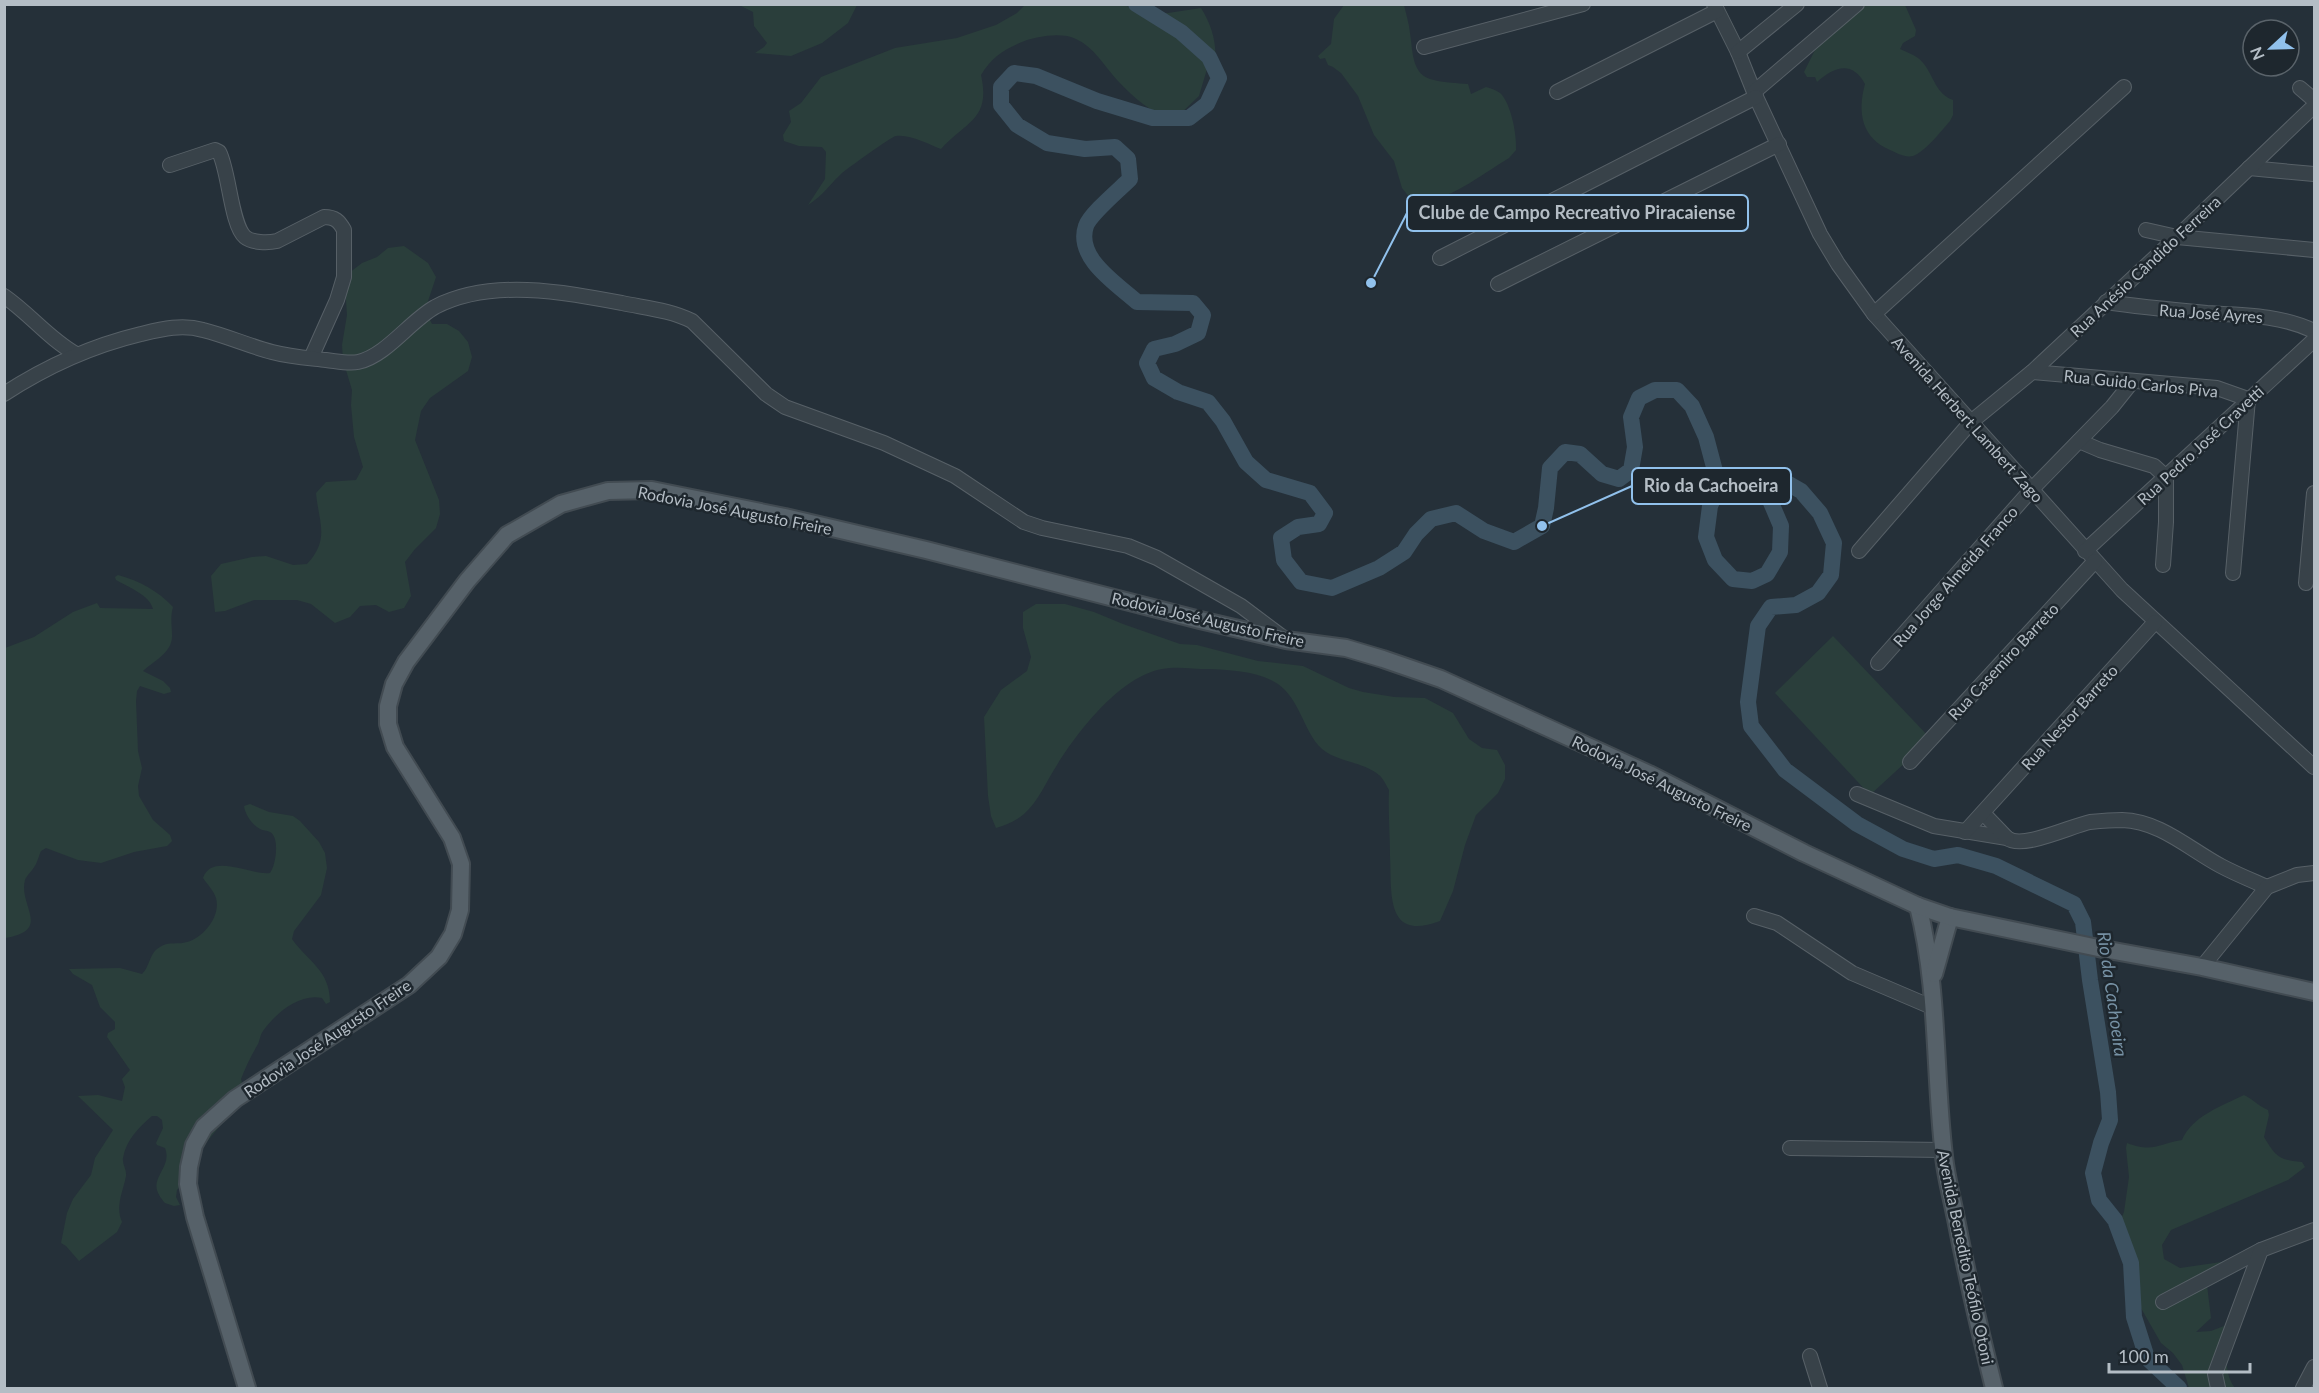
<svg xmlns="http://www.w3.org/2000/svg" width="2319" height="1393" font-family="Lato,sans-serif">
	<rect width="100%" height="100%" fill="#253039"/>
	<g fill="#2a3e3b">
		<polygon points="739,5 857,5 848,23 822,43 791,56 755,53 764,47 767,43 754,26 753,12"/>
		<path d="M 1025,5 L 1125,5 L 1139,12 L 1168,13 L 1201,8 C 1211,24 1217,42 1215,61 L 1207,69 L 1199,96 L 1174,120 C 1151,113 1134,98 1118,81 C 1105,67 1094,47 1076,39 C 1062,32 1037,36 1022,42 C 1004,49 991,58 981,75 C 991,120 966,121 941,149 C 928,144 910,134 896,136 C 892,136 847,169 842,173 C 828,186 825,194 808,205 L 825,179 L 826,152 L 822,147 L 799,146 L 784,141 L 783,135 L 791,122 L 789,111 L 801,103 L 821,77 L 895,48 L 957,38 L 996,25 L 1017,13 Z"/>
		<path d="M 1344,5 L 1404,5 C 1406,14 1409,23 1410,33 C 1413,51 1411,76 1434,80 C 1445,83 1457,83 1468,84 L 1471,94 L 1486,87 C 1490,88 1496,90 1500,93 C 1511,103 1517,135 1516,150 L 1509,158 C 1479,176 1450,201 1414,203 L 1402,188 L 1394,161 L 1374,135 L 1358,96 L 1341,73 L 1333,67 L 1328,65 L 1325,58 L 1320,59 L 1318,56 L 1331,44 L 1334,19 Z"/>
		<path d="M 1853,5 L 1905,5 L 1916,30 L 1915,36 L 1903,43 L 1900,49 C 1909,53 1918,56 1924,64 C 1934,77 1936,94 1953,100 L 1953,115 L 1950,121 C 1942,130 1925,152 1913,156 C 1905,158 1897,153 1890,150 C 1862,138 1857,113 1865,84 C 1852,60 1834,67 1817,82 L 1815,77 L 1807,77 L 1804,72 L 1822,36 Z"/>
		<path d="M 404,246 L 428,263 L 436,277 L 425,310 L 432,324 L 447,324 L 459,331 L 468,342 L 472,357 L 468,371 L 430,398 L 421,411 L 415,440 L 439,500 L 440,514 L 436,528 L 415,549 L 405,562 L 411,596 L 404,608 L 389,612 L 376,605 L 360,606 L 350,617 L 335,623 L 311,604 L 297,600 L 254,600 L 225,611 L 215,612 L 211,576 L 221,564 L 252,557 L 266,556 L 293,565 L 307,564 C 330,539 319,524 316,493 L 326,482 L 356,480 L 363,467 L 354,437 L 351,405 L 352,390 L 343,360 L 342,345 L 347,315 L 345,286 L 349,273 L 362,263 L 377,257 L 388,248 Z"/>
		<path d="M 118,575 C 140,581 158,591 173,607 C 170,618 172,625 172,635 C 173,652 154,661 143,671 L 163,681 L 170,688 L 171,692 L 164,694 L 140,686 L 137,691 L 136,701 L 138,751 L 142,768 L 138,786 L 139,796 L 153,820 L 170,835 L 172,841 L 167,846 L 134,852 L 101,863 L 78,860 L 46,848 L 41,851 C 39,855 38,860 36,864 C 33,870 27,875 25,880 C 18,906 53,930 5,938 L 5,648 L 34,637 L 73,612 L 97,603 L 100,608 L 153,609 C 150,595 128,587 116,580 L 115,577 Z"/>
		<path d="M 1036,604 L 1065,604 L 1094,612 L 1123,624 L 1180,644 L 1197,645 L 1258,661 L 1303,666 L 1349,688 L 1363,692 L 1394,697 L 1425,698 L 1453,713 L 1469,739 L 1482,748 L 1497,750 L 1505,765 L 1505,779 L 1498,793 L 1476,815 L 1465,845 L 1453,891 L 1440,921 C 1385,942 1392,893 1390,856 C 1390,834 1388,812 1389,790 C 1386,785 1383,778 1379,775 C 1361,760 1334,763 1318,745 C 1303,727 1299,699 1278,684 C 1259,671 1230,670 1208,669 C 1193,669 1177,666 1162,669 C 1121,676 1078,731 1057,765 C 1047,780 1038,802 1024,814 C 1016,821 1006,825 996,828 L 991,816 L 988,796 L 984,717 L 1001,690 L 1027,671 L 1031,657 L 1023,628 L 1023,612 Z"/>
		<polygon points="1833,636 1931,739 1870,795 1775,693"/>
		<path d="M 250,804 L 269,812 L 293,816 L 300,821 L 319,842 L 325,853 L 327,868 L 321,895 L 294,931 L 292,939 C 308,962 330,970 330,1002 L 326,1004 L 322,998 C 299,993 275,1014 263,1031 C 260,1035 260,1040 258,1044 C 251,1056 246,1066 241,1079 L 242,1083 L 247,1089 L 246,1094 L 196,1155 L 186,1178 L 177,1190 L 176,1197 L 180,1205 L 174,1206 L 165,1203 C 162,1200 158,1194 157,1190 C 153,1175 172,1166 165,1148 L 157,1145 L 156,1143 L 163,1128 L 162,1120 L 157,1116 L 152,1116 C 139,1127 126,1140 123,1158 C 122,1164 127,1170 126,1176 C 123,1192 115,1206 122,1222 L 117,1232 L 79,1261 L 66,1246 L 61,1243 L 67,1213 L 73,1199 L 91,1175 L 95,1158 L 113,1130 L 78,1096 L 98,1095 L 122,1101 L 125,1087 L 122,1079 L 130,1070 L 107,1037 L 108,1033 L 115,1029 L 115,1022 L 100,1007 L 92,985 L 73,974 L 69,969 L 120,968 L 142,974 C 150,967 149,953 160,947 C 168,941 179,945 187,942 C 204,937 221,916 216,898 C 214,891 207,884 203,878 C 212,852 252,876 270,873 C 276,865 280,837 270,832 C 267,830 263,831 260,829 C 252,825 245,814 244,806 Z"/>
		<path d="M 2244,1095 C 2253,1099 2258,1106 2268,1110 L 2269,1115 L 2264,1137 C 2276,1157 2279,1160 2302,1162 L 2305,1167 L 2288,1180 L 2171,1230 L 2162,1245 L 2164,1259 L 2180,1268 L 2228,1261 L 2207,1285 L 2211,1318 L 2196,1332 L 2211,1331 L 2229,1324 C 2227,1344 2222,1372 2235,1388 L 2189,1388 L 2182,1365 L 2173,1353 L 2161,1343 L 2130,1289 L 2125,1275 L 2123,1244 L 2117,1229 L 2124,1212 L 2129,1177 L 2126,1148 L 2127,1143 C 2153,1153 2158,1144 2182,1140 C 2192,1116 2222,1106 2244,1095 Z"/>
	</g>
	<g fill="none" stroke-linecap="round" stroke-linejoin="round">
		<path stroke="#3c5160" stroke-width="16" d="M 1136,4 L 1181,32 L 1209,57 L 1219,78 L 1207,104 L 1189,118 L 1153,118 L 1097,101 L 1036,76 L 1014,73 L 1001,87 L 1001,105 L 1017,125 L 1047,143 L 1085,149 L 1115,147 L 1128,159 L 1130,179 C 1120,189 1090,214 1086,226 C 1075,258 1117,284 1137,302 L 1193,303 L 1203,315 L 1198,333 L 1175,344 L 1154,349 L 1147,363 L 1154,378 L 1178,392 L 1208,402 L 1223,421 L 1246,462 L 1266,480 L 1310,493 L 1325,513 L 1319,524 L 1298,527 L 1281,538 L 1284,560 L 1301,582 L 1332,588 L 1379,568 L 1404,552 L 1416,534 L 1431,519 L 1456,513 L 1484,531 L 1514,542 L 1542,526 L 1546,508 L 1550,468 L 1565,452 L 1580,454 L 1602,474 L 1619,479 L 1631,470 L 1635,447 L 1631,417 L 1639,398 L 1655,390 L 1677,390 L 1692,406 L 1706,437 L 1719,486 L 1710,506 L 1706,537 L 1715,560 L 1733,579 L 1752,581 L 1767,574 L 1780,552 L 1781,526 L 1769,498 L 1772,486 L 1787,483 L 1801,491 L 1820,513 L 1834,543 L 1831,575 L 1818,593 L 1796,605 L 1771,607 L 1758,626 L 1748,702 L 1751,726 L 1785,770 L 1857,824 L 1903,849 L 1934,859 L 1958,855 L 1996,866 L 2074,904 L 2083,922 L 2090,980 L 2108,1092 L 2110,1120 L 2101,1143 L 2093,1173 L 2099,1200 L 2115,1220 L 2131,1263 L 2134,1317 L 2147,1358 L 2179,1388"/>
		<defs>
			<g id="minor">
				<polyline points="1714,4 1738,52 1756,97 1820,234 1838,264 1874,314 2122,590 2314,767"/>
				<polyline points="1424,47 1583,4"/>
				<polyline points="1738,52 1797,4"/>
				<polyline points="2300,88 2314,100"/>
				<polyline points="1557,92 1717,11"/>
				<polyline points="1754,92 1857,4"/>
				<path d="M 170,165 L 215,150 L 219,152 C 229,170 231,225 245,237 C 252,243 268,243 277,241 L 324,217 C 335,217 339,221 344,230 L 344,277 L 337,300 L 311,358"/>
				<polyline points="2249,168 2314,174"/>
				<polyline points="2146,230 2177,237 2314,250"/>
				<polyline points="1440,258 1756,97"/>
				<polyline points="1498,284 1779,144"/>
				<path d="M 4,296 C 30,314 49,339 76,354"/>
				<path d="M 2106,302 C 2139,307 2173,310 2207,313 C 2243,315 2281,315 2314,331"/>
				<polyline points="1874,314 2124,87"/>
				<polyline points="2032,372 2217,388 2248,399 2233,573"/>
				<path d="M 4,394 C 47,366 91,346 141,334 C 162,329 182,324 203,330 C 227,336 249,346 272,352 C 290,357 308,358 326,360 C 336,361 348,364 358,362 C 386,356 410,321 435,307 C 491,278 564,292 622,303 C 646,308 670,310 692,321 L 766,394 L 785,407 L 884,443 L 955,476 L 1024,522 L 1042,528 L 1128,546 L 1157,558 L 1241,606 L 1285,639"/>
				<polyline points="2079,441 2100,450 2154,466 2166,477 2166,522 2163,565"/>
				<polyline points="1859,551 1971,422 2032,372 2177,237 2314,106"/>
				<polyline points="2085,551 2314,340"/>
				<polyline points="2306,583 2314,493"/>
				<polyline points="1878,663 2032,489 2112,407 2132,382"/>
				<polyline points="1910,762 2095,561"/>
				<path d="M 1857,794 L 1934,826 L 2007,838 C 2022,850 2071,826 2090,822 C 2100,821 2112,820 2122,820 C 2160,821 2189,849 2221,866 C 2236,874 2251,880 2267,887"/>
				<polyline points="1983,813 2007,838"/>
				<polyline points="1965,832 2155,622"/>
				<polyline points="1754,916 1777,923 1852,973 1934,1008"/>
				<polyline points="2202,967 2267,887 2297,875 2314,873"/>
				<polyline points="1790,1148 1943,1150"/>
				<polyline points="2163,1302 2261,1250 2314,1230"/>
				<polyline points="1810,1356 1820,1388"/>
				<polyline points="2218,1388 2215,1374 2261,1250"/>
				<polyline points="2303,1388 2314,1367"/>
			</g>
			<g id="major">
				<path d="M 1918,906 C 1939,988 1934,1072 1944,1156 C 1946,1177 1952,1198 1956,1219 C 1967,1276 1980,1332 1994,1388"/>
				<polyline points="1934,974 1950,917"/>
				<polyline points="247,1388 195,1217 188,1184 189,1167 194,1145 204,1127 235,1099 409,985 439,957 453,934 460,910 461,864 452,838 395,747 388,724 388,706 394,684 406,662 467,581 507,535 561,504 608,491 652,490 785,517 926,550 1200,620 1286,640 1346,648 1383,659 1441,679 1649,774 1804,853 1918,906 1950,917 2103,949 2202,967 2314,992"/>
			</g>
		</defs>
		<use href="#minor" stroke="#576067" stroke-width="16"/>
		<use href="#major" stroke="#424b52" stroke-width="20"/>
		<use href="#minor" stroke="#384249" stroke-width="14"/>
		<use href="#major" stroke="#566169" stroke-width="16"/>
	</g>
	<g text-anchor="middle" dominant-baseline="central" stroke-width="5" stroke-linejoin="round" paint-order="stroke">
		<g font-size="16" fill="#b4bdc5" stroke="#1e272e">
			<text transform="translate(2145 266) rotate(-43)">Rua Anésio Cândido Ferreira</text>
			<text transform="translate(2211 313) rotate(4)">Rua José Ayres</text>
			<text transform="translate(2141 383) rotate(6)">Rua Guido Carlos Piva</text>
			<text transform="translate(1968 419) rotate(48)">Avenida Herbert Lambert Zago</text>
			<text transform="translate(2200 445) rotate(-43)">Rua Pedro José Cravetti</text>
			<text transform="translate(735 510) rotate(11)">Rodovia José Augusto Freire</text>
			<text transform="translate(1955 576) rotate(-49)">Rua Jorge Almeida Franco</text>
			<text transform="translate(1208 619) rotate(13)">Rodovia José Augusto Freire</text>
			<text transform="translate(2003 661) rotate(-47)">Rua Casemiro Barreto</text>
			<text transform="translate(2069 717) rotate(-48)">Rua Nestor Barreto</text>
			<text transform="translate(1662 783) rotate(26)">Rodovia José Augusto Freire</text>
			<text transform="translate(327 1038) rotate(-34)">Rodovia José Augusto Freire</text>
			<text transform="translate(1966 1257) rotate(78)">Avenida Benedito Teófilo Otoni</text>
		</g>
		<g font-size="18" font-style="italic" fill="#7792a5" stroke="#1e272e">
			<text transform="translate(2113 994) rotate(82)">Rio da Cachoeira</text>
		</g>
	</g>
	<path fill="none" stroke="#91c1ec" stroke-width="2" d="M1371 283L1407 213M1542 526L1632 486"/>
	<g fill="#91c1ec" stroke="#1e272e" stroke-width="2">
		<circle cx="1371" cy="283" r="6"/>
		<circle cx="1542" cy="526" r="6"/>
	</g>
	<g fill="#1e272e" stroke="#91c1ec" stroke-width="2">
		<rect x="1407" y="195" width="341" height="36" rx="6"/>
		<rect x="1632" y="468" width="159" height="36" rx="6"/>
	</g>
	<g font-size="18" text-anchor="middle" font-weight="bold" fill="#b4bdc5">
		<text x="1577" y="219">Clube de Campo Recreativo Piracaiense</text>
		<text x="1711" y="492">Rio da Cachoeira</text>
	</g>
	<rect width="2319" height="1393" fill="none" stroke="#b4bdc5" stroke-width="12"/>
	<g transform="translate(2271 48) rotate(248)"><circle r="28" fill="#1e272e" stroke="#5a636a" stroke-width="1.5"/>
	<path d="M0-4.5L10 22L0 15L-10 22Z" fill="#91c1ec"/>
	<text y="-9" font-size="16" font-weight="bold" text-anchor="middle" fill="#b4bdc5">N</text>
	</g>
	<path d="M2109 1363v9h141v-9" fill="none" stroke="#b4bdc5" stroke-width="3"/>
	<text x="2118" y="1363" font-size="18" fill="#b4bdc5" stroke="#1e272e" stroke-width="4.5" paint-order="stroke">100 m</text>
</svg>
